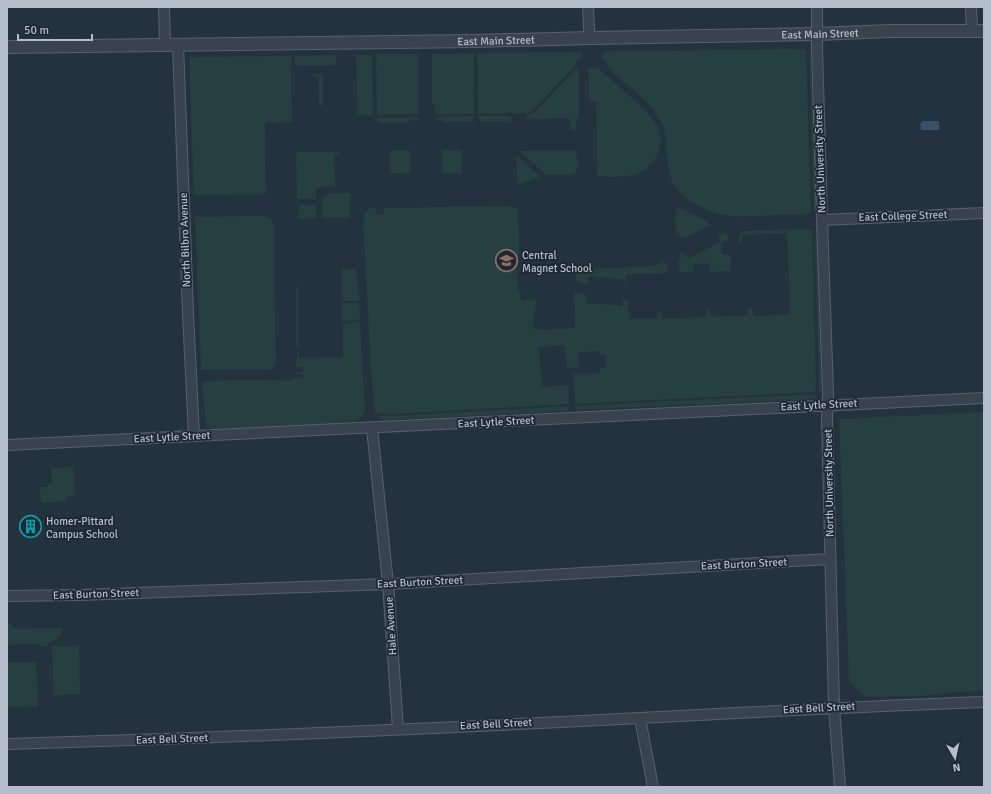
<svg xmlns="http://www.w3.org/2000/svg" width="991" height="794" font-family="Signika,sans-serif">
	<rect width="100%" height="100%" fill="#24323f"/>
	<g fill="#263f40">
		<path d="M 804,49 L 806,51 L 811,213 C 800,215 787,215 775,215 C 758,216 740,218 724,215 C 707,212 679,198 672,181 C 663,159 672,139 658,117 C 643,92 615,80 601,56 L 603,55 L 604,52 L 606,51 Z"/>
		<polygon points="809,49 811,54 816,208 814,212"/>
		<polygon points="581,52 582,55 573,68 532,111 528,113 478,114 477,53"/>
		<polygon points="474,53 474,114 435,114 435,104 432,104 432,54"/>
		<polygon points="376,54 418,54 419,114 377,115"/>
		<polygon points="336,55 336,63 334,65 295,66 295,56"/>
		<polygon points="356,55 372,55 373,115 357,115"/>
		<polygon points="291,56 292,122 265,123 266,194 199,195 194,194 189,58 191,57"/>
		<path d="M 594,67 L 598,68 C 608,77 618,86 628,95 C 650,113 674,135 652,163 C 641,178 613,178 597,176 L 596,102 L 589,101 L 588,70 L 589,68 Z"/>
		<polygon points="577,68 578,70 579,73 579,118 576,119 576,130 570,130 570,118 526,119 526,116 535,112"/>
		<polygon points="312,74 323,74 323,105 322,106 319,105 318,77 312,77"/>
		<polygon points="474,116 473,122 443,122 443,120 436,120 436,117"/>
		<polygon points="479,116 511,116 511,122 480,122"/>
		<polygon points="418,117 418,120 409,120 409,123 378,123 377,118"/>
		<polygon points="410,150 410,173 390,174 390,151"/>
		<polygon points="442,150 462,150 462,173 443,174"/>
		<path d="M 519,151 L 576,151 C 578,162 581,163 574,175 L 547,175 Z"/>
		<polygon points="296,152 339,152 339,155 334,155 335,187 316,187 316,199 297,199"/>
		<polygon points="516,155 540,177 517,185"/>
		<polygon points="329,193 350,193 350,218 322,218 322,200"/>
		<polygon points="299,205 316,205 316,218 299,219"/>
		<polygon points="501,206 514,207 517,209 519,234 519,257 516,257 518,292 521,293 521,300 535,299 536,307 533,316 533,329 541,329 542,330 575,328 574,293 576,292 585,294 587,297 586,303 623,306 623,299 626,299 628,303 629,319 657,319 658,311 661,312 662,319 707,317 707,310 708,309 710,310 712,317 748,315 748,308 752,308 754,316 790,314 787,233 743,235 742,241 741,243 739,241 739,235 741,232 746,231 801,229 812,230 816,392 576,404 575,402 573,374 600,373 600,368 606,368 605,355 600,355 599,351 578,352 579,367 567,368 565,345 539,347 542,387 567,385 569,390 569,404 393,414 375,413 373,398 370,350 363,222 365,212 371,208 376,208 376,214 384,214 384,208"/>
		<path d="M 677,208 C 685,210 708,219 710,225 L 684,238 C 671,232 675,220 677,208 Z"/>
		<polygon points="264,216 272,220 274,225 276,362 273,368 266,370 204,370 201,369 195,217"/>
		<path d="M 725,232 L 727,233 L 728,240 L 721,242 L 722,255 L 728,254 L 731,256 L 731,271 L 709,272 L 709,263 L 693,264 L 693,271 C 689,274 682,273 679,270 L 678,262 L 682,252 L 684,254 L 688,259 L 720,242 L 718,235 Z"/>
		<polygon points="817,237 822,387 821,391 819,392 815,238"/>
		<path d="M 664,261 L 667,264 L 668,269 L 664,273 L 626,274 L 626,288 L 624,279 L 589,276 L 588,284 C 584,284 577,282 575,279 L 576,270 L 648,266 L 658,265 Z"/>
		<polygon points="342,269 356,269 359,301 342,301"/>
		<polygon points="296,286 298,286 299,347 297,347 296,343"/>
		<polygon points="342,303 359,303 360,320 342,321"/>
		<path d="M 360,322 L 365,407 C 364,415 361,421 353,422 L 217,429 L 209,428 L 206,426 L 202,383 C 210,379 275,380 288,381 L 294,378 L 295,379 L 303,379 L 303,375 L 296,374 L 296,372 L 303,372 L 303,367 L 296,367 L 297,352 L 299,352 L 299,358 L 343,357 L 343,324 Z"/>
		<polygon points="816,394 816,399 576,410 575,406"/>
		<polygon points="569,406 569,411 386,420 382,420 377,416 392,416"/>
		<polygon points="984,412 984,691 957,692 920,696 866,697 849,683 839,419"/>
		<polygon points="73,467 76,495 67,496 67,501 43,503 41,501 40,487 48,487 48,484 52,484 51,468"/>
		<path d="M 7,623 L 11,624 L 12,627 L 14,629 L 62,628 C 62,635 57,641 50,642 L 47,646 L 40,647 L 38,644 L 34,644 L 7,645 Z"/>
		<polygon points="52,646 79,646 80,694 53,695"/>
		<polygon points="36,662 38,706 7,707 7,663"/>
	</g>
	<polygon fill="#395168" points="922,121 939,121 939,130 921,130 920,123 922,123"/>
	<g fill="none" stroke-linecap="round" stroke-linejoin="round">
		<defs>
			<g id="minor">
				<polyline points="164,7 165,45"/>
				<polyline points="588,7 589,28 590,38"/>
				<polyline points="817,7 817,48 822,220 828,393 827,418 834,707 840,787"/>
				<polyline points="971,7 972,31"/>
				<polyline points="178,45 188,313 194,436"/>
				<polyline points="822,220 984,213"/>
				<polyline points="372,428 388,584 398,728"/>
				<polyline points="7,445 984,398"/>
				<polyline points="7,596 79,595 388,584 830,559"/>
				<polyline points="640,718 653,787"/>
				<path d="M 7,744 C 218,738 429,729 640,718 C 755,712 869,706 984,702"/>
			</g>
			<g id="tertiary">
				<path id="s1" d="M 7,47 L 476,41 L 590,38 L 817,34 L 890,31 L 984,31"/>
			</g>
		</defs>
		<use href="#minor" stroke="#56616d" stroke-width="12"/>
		<use href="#tertiary" stroke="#56616d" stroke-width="14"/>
		<use href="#minor" stroke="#38434f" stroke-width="10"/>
		<use href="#tertiary" stroke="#38434f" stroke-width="12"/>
	</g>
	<defs>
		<symbol id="school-ring" viewBox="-11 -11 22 22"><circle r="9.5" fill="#1d2834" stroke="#8d6e63" stroke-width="1.5"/><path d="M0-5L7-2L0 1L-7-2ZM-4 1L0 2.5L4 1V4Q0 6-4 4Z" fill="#8d6e63"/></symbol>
		<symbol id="building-ring" viewBox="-11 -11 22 22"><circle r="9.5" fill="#1d2834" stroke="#0f9aa8" stroke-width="1.5"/><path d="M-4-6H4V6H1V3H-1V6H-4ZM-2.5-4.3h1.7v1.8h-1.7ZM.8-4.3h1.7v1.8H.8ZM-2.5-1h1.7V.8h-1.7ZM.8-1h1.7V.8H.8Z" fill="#0f9aa8"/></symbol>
	</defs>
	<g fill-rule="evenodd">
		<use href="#school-ring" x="494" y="248" width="25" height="25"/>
		<use href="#building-ring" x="18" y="514" width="25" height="25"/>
	</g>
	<g text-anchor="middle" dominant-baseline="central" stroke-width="3.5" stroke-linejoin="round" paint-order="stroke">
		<g font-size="11" fill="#b4beca" stroke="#1d2834">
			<text stroke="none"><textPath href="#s1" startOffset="813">East Main Street</textPath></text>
			<text stroke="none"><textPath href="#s1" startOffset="489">East Main Street</textPath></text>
			<text transform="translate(820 159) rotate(-92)">North University Street</text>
			<text transform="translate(903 216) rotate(-2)">East College Street</text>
			<text transform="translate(185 240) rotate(-92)">North Bilbro Avenue</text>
			<text transform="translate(819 405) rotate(-3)">East Lytle Street</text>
			<text transform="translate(496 422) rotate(-3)">East Lytle Street</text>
			<text transform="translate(172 437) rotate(-3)">East Lytle Street</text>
			<text transform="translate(829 483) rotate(-91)">North University Street</text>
			<text transform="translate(744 564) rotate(-3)">East Burton Street</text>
			<text transform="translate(420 582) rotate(-3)">East Burton Street</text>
			<text transform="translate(96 594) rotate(-2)">East Burton Street</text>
			<text transform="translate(391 626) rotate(-94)">Hale Avenue</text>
			<text transform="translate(819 708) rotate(-3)">East Bell Street</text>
			<text transform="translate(496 724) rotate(-3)">East Bell Street</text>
			<text transform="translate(172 739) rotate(-2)">East Bell Street</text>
		</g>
		<g font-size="11" fill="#b4beca" stroke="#1d2834" text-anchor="start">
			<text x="522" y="255">Central<tspan x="522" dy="13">Magnet School</tspan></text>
			<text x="46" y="521">Homer-Pittard<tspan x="46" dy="13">Campus School</tspan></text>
		</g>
	</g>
	<rect width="991" height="794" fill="none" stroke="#b4beca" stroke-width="16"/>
	<g transform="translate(955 758) rotate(171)" stroke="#1d2834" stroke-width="3" paint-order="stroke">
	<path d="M0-3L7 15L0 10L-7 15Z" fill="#b4beca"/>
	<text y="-6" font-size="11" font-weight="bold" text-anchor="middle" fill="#b4beca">N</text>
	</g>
	<path d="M18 34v6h74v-6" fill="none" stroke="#b4beca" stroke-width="2"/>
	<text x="24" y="34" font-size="12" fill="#b4beca" stroke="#1d2834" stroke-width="3" paint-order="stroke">50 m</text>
</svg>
